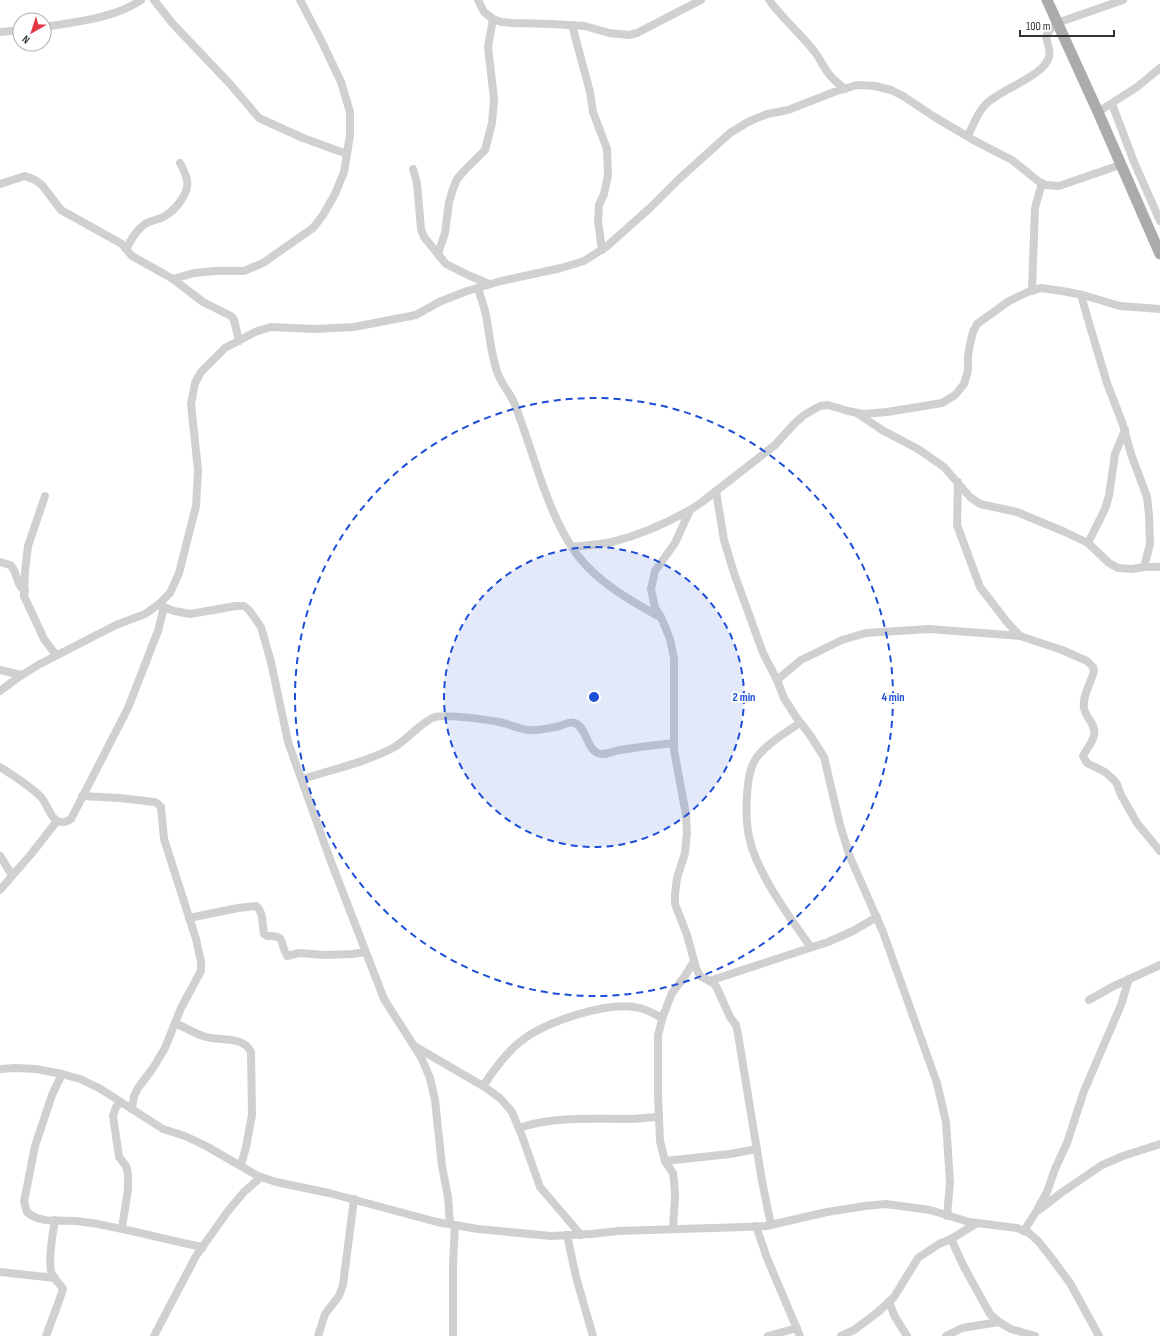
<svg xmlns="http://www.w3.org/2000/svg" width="1160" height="1336" font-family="'Sofia Sans Condensed',sans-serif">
	<rect width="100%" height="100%" fill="#fff"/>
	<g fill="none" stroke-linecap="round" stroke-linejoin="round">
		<g stroke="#d0d0d0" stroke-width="8">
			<polyline points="154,0 173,24 230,84 259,118 303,138 347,154"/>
			<polyline points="478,0 484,12 493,19 501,22 512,23 552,24 585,26 609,33 629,35 637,33 701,0"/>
			<path d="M 769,0 C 782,18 800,33 814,51 C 820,58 823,67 829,74 C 833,80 839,84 845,89"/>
			<polyline points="572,25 590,92 593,112 607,149 608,175 604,194 599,205 598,221 602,250"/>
			<path d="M 44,27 C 74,22 116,18 141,0"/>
			<polyline points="0,32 20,30"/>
			<polyline points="1112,104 1134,162 1160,221"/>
			<polyline points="1098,112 1137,87 1160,68"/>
			<path d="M 968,136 C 973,125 977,113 986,104 C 1001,89 1044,76 1049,57 C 1051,51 1047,43 1046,36 L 1049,31 L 1057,23 L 1123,0"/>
			<polyline points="413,169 417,183 421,229 424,237 446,264 468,275 489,284"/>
			<polyline points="0,184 25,176 35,180 42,185 61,210 122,244 132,256 173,279 203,302 231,316 234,320 239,341"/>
			<path d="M 126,249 C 131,240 136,230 145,224 C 151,220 159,220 165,216 C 175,210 190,193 187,180 C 186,174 183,169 180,163"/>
			<polyline points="438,254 445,233 449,202 453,189 457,179 465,170 485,150 492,123 494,99 488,47 493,19"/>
			<polyline points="173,279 194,273 215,271 244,271 263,263 313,228 323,215 335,194 344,172 350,135 350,112 341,82 322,42 300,0"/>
			<path d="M 478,288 C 480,296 483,303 485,311 C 490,332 490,354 498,374 C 502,385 511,394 515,405 C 534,453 547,515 578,556 C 599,583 631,601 660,617"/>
			<polyline points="1032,291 1035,208 1042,183"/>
			<polyline points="1081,295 1089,323 1107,383 1123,425 1131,454 1147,497 1149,515 1150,544 1144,567"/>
			<polyline points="857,413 882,430 918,449 944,467 970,497 980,504 1017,512 1065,532 1088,543 1109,563 1118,568 1132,569 1144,567 1160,567"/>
			<path d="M 958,482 L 957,525 L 980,587 L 1007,622 L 1020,636 L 1062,650 L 1087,661 L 1093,667 L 1094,671 C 1091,683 1082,696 1084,708 C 1085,713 1088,718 1091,722 C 1100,736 1089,744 1083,756 L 1087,763 L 1105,772 L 1113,779 L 1117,784 L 1121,795 L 1137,823 L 1160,851"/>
			<polyline points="716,491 724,540 734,573 763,653 777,680 784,698 796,717 810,735 824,757 840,825 850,857 883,932 937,1083 946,1122 950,1183 947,1216"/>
			<polyline points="45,496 28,546 25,571 24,596 44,639 56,655"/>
			<polyline points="1088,543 1105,509 1109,496 1115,454 1125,430"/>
			<path d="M 572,547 C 586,545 599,545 612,542 C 640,535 665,524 690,510"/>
			<path d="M 0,562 C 3,563 7,564 10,565 C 18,571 15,584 25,591"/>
			<polyline points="158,605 174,611 190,614 236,606 244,606 249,610 261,627 271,662 288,742 330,859 384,999 421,1057 430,1078 435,1100 442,1166 448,1197 450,1224"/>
			<polyline points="0,670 21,675"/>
			<polyline points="777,680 801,660 842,640 866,633 929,629 1020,636"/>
			<polyline points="0,691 16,679 38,665 116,625 145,614 159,604 170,593 179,573 196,506 198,470 191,404 195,383 201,372 225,348 255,332 271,327 315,329 354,327 416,315 439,302 467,291 501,281 561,268 584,261 606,247 650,208 679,179 730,133 748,122 767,114 788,110 834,92 857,85 875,86 891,90 903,96 933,116 975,141 1012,160 1038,181 1046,185 1059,186 1120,165"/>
			<path d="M 800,723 C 785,733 768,743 757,757 C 749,768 748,782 747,795 C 746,810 746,826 750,841 C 758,874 790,918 810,946"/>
			<path d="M 0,767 C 14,776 29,785 41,797 C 47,804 50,816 56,820 C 62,824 66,822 71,819 L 128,708 L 158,631 L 164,607"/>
			<path d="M 302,779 C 331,770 363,763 391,749 C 407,741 420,722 435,717 C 447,714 494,720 507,724 C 514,726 520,729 528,730 C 538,731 550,728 560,726 C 565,724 570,721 575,723 C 588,728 586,753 602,754 C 608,754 614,751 620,750 C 638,747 656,745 674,743"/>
			<polyline points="82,796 120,798 154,802 157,803 161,807 164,839 196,939 201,962 201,971 181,1008 165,1048 153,1068 138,1088 134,1096 132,1109"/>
			<polyline points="0,856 12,875"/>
			<polyline points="0,890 32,853 57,821"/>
			<path d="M 189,918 L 238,908 L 256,906 C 264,912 262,925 264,934 L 267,936 C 287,935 279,943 287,956 L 299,953 L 325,955 L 353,954 L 365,952"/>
			<polyline points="709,981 828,942 853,931 877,917"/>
			<polyline points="1089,1000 1112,987 1160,965"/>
			<path d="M 175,1023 C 184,1027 194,1033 203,1036 C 219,1042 243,1035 251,1052 L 252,1115 L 246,1147 L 241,1165"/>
			<polyline points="416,1047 483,1086 500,1098 512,1112 522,1136 540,1187 581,1235"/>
			<polyline points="0,1069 15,1068 36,1069 62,1074 80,1079 99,1088 163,1129 185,1136 206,1146 258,1176 276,1182 329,1193 437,1222 478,1229 551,1236 591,1234 618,1231 744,1227 766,1226 827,1212 865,1206 886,1204 930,1210 969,1222 1017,1228 1029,1233 1038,1241 1050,1256 1070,1283 1099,1336"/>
			<path d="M 62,1074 L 52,1095 L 35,1146 L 24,1202 L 27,1212 C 40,1224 60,1220 77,1221 C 119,1226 161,1239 203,1247"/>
			<path d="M 483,1086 C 494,1070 505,1054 521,1041 C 545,1022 609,1000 640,1008 C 648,1010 655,1014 662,1018"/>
			<polyline points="121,1102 116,1107 113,1116 119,1157 126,1166 128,1174 128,1189 122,1228"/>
			<path d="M 519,1128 C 554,1116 592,1119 629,1119 C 639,1119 649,1117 659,1117"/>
			<polyline points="665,1161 730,1154 757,1149"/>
			<polyline points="1039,1210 1061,1193 1102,1165 1123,1156 1160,1144"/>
			<polyline points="771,1225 762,1181 738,1034 736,1025 730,1017 716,986 713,983 700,976 696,968 687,935 675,904 675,894 677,878 685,853 687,832 686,815 674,750 674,658 670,639 661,617 655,608 651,589 655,571 675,543 690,510 702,502 775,445 794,424 804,415 820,406 828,405 848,411 863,414 887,412 942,403 955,395 964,384 968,371 968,357 970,344 973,332 977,324 1009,301 1028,292 1041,288 1062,291 1083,295 1120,306 1160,309"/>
			<polyline points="756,1226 767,1258 800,1336"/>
			<polyline points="673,1229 675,1196 674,1181 673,1173 665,1161 660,1141 658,1095 658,1035 663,1016 672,993 685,976 694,961"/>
			<polyline points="1024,1231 1037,1210 1047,1192 1055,1169 1067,1143 1084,1091 1121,1005 1129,979"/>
			<polyline points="567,1235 576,1277 593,1336"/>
			<polyline points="951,1239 964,1267 990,1314 999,1322 1011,1329 1035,1336"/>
			<polyline points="0,1272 55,1278"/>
			<polyline points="889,1302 895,1317 907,1336"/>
			<path d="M 46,1336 L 59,1301 L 63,1289 C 60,1284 54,1279 52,1274 C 47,1263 53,1232 55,1220"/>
			<polyline points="154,1336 196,1256 228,1211 244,1192 261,1177"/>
			<polyline points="318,1336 325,1314 339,1296 343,1285 354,1199"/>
			<polyline points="453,1336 453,1264 455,1225"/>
			<polyline points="768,1336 797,1328"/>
			<polyline points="841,1336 854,1330 878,1312 894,1297 918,1258 939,1244 951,1239 977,1223"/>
			<polyline points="946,1336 962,1328 999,1322"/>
		</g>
		<polyline stroke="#ababab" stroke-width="11" points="1047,0 1098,112 1160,254"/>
	</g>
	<circle cx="594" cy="697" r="150" fill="#1d4ed8" fill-opacity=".12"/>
	<g fill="none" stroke="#1d4ed8" stroke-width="2" stroke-dasharray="7 5">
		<circle cx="594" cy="697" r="150"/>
		<circle cx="594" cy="697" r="299"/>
	</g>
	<circle cx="594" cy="697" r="6" fill="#1d4ed8" stroke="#fff" stroke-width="2"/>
	<g font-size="12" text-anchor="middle" font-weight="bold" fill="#1d4ed8" stroke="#fff" stroke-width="4" stroke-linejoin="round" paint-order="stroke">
		<text x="744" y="701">2 min</text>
		<text x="893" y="701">4 min</text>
	</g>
	<g transform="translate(32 32) rotate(219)"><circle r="19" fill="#ffffff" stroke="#adadad"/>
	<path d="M0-3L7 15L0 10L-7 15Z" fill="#e63946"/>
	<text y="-6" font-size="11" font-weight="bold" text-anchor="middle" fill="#333333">N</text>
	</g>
	<path d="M1020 30v6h94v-6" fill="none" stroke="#333333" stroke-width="2"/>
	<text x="1026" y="30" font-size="12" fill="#333333" stroke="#ffffff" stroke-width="3" paint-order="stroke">100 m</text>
</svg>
